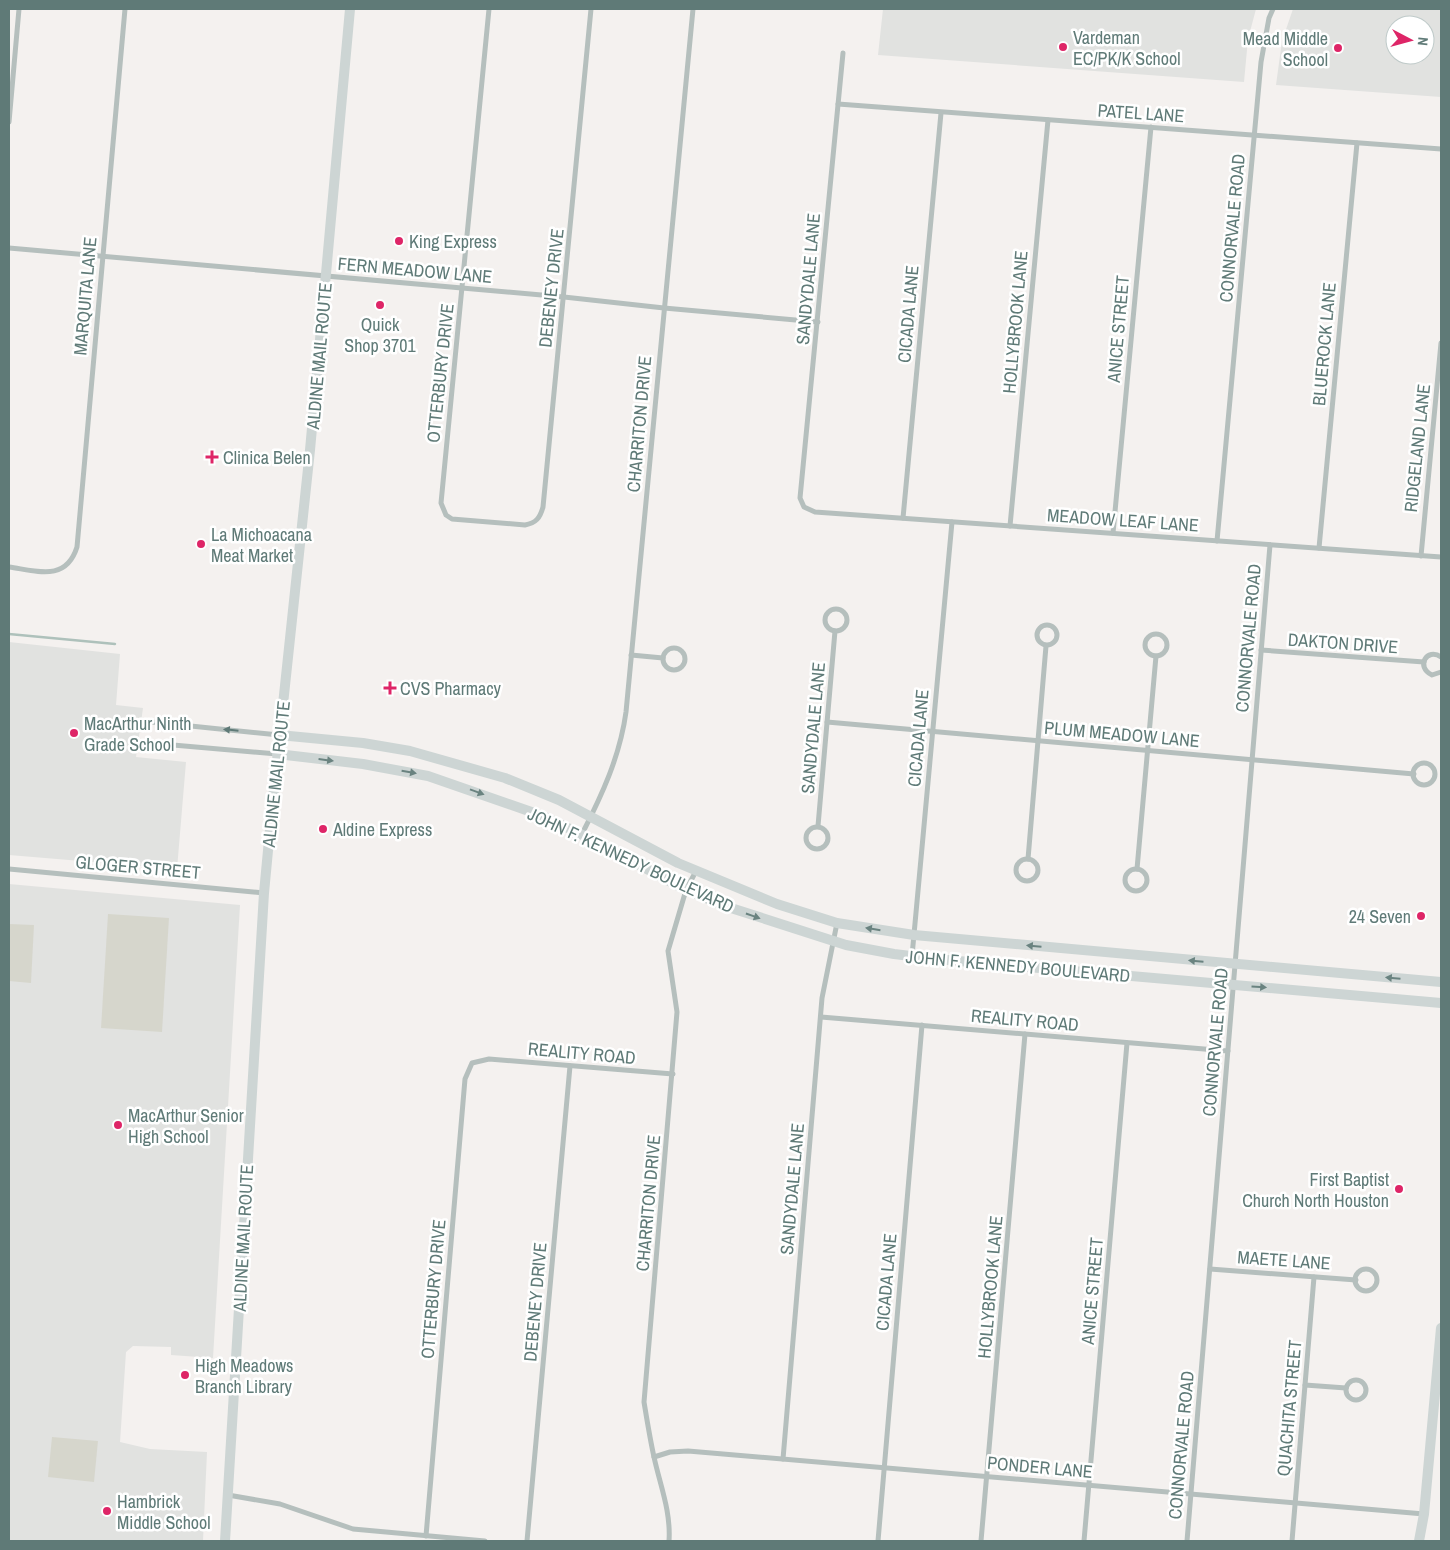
<svg xmlns="http://www.w3.org/2000/svg" width="1450" height="1550" font-family="'Archivo Narrow',sans-serif">
	<rect width="100%" height="100%" fill="#f4f1ef"/>
	<g fill="#e1e2e0" fill-rule="evenodd">
		<polygon points="883,9 1256,9 1248,39 1244,82 878,55"/>
		<path d="M 1293,9 L 1441,9 L 1441,97 L 1276,85 L 1282,41 ZM 1395,25 L 1425,25 L 1425,55 L 1395,55 Z"/>
		<polygon points="9,642 120,654 116,705 143,708 136,757 186,762 177,869 9,855"/>
		<polygon points="9,884 240,905 213,1358 171,1355 171,1347 133,1346 126,1352 120,1442 150,1449 207,1452 203,1541 9,1541"/>
	</g>
	<g fill="#d6d6cc">
		<polygon points="108,914 169,918 162,1032 101,1028"/>
		<polygon points="9,924 34,925 31,983 9,981"/>
		<polygon points="52,1437 98,1441 94,1482 48,1477"/>
	</g>
	<g fill="none" stroke-linecap="round" stroke-linejoin="round">
		<polyline stroke="#aec1bb" stroke-width="2.5" points="9,634 115,644"/>
		<g stroke="#b5bfbd" stroke-width="5">
			<path d="M 489,9 L 441,503 L 446,515 L 452,519 L 525,525 C 536,523 540,518 543,507 L 591,9"/>
			<polyline points="843,53 800,498 804,507 815,512 1441,557"/>
			<polyline points="838,104 1441,149"/>
			<polyline points="9,122 19,9"/>
			<polyline points="9,248 564,297 664,308 818,322"/>
			<polyline points="903,518 941,113"/>
			<polyline points="1010,526 1048,120"/>
			<polyline points="1113,533 1151,127"/>
			<polyline points="1217,541 1261,62 1269,18 1273,9"/>
			<polyline points="1319,548 1357,143"/>
			<polyline points="1421,556 1441,343"/>
			<path d="M 9,567 C 37,571 66,582 77,547 L 125,9"/>
			<circle cx="836" cy="620" r="11"/>
			<circle cx="1047" cy="635" r="10"/>
			<circle cx="1156" cy="645" r="11"/>
			<circle cx="674" cy="659" r="11"/>
			<polyline points="1261,650 1424,662"/>
			<polyline points="631,655 663,658"/>
			<path d="M 1441,657 C 1427,647 1415,667 1432,675 L 1441,672"/>
			<polyline points="152,722 279,735"/>
			<polyline points="827,722 1414,774"/>
			<polyline points="150,743 277,754"/>
			<circle cx="1424" cy="774" r="11"/>
			<polyline points="818,826 835,631"/>
			<circle cx="817" cy="838" r="11"/>
			<path d="M 582,834 C 602,795 620,756 626,712 L 693,9"/>
			<polyline points="1028,859 1046,646"/>
			<circle cx="1027" cy="870" r="11"/>
			<polyline points="9,869 264,893"/>
			<polyline points="1137,869 1156,656"/>
			<circle cx="1136" cy="880" r="11"/>
			<polyline points="912,956 952,522"/>
			<polyline points="821,1017 1228,1051"/>
			<polyline points="1210,1269 1356,1280"/>
			<circle cx="1366" cy="1280" r="11"/>
			<circle cx="1356" cy="1390" r="10"/>
			<polyline points="1305,1385 1346,1388"/>
			<polyline points="654,1457 670,1452 688,1451 1424,1514"/>
			<polyline points="783,1459 822,998 837,923"/>
			<polyline points="228,1495 280,1504 353,1529 485,1541"/>
			<polyline points="426,1536 465,1079 472,1063 489,1059 673,1074"/>
			<polyline points="527,1541 570,1066"/>
			<path d="M 669,1541 C 671,1511 660,1485 654,1457 C 650,1439 647,1420 644,1402 L 677,1012 L 668,951 L 686,890 L 696,871"/>
			<polyline points="878,1541 922,1025"/>
			<polyline points="981,1541 1025,1034"/>
			<polyline points="1084,1541 1127,1043"/>
			<polyline points="1187,1541 1270,545"/>
			<polyline points="1292,1541 1314,1277"/>
		</g>
		<g stroke="#cdd5d4" stroke-width="10">
			<polyline points="279,735 363,743 410,751 505,778 559,800 678,863 777,904 837,923 914,935 1441,982"/>
			<polyline points="277,754 363,764 428,776 543,816 595,841 686,890 731,908 846,945 894,954 936,959 1441,1003"/>
			<polyline points="225,1541 264,893 272,808 310,450 350,9"/>
			<polyline points="1419,1541 1424,1514 1441,1328"/>
		</g>
	</g>
	<defs><path id="oneway-solid" d="M-6-.8H1V-3.2L6.5 0L1 3.2V.8H-6Z" transform="scale(1.25)"/></defs>
	<use fill="#5f7a77" href="#oneway-solid" transform="translate(231 730) rotate(-174)"/>
	<g fill="#6a8380">
		<use href="#oneway-solid" transform="translate(326 760) rotate(7)"/>
		<use href="#oneway-solid" transform="translate(409 772) rotate(10)"/>
		<use href="#oneway-solid" transform="translate(477 792) rotate(20)"/>
		<use href="#oneway-solid" transform="translate(753 916) rotate(19)"/>
		<use href="#oneway-solid" transform="translate(873 929) rotate(-171)"/>
		<use href="#oneway-solid" transform="translate(1034 946) rotate(-175)"/>
		<use href="#oneway-solid" transform="translate(1196 961) rotate(-175)"/>
		<use href="#oneway-solid" transform="translate(1393 978) rotate(-175)"/>
		<use href="#oneway-solid" transform="translate(1259 987) rotate(4)"/>
	</g>
	<g fill="#de2567" stroke="#fff" stroke-width="2">
		<circle cx="1063" cy="47" r="5"/>
		<circle cx="1338" cy="48" r="5"/>
		<circle cx="399" cy="241" r="5"/>
		<circle cx="380" cy="305" r="5"/>
		<path d="M209.5 449.5h5v5h5v5h-5v5h-5v-5h-5v-5h5z"/>
		<circle cx="201" cy="544" r="5"/>
		<path d="M387.5 680.5h5v5h5v5h-5v5h-5v-5h-5v-5h5z"/>
		<circle cx="74" cy="733" r="5"/>
		<circle cx="323" cy="829" r="5"/>
		<circle cx="1421" cy="916" r="5"/>
		<circle cx="118" cy="1125" r="5"/>
		<circle cx="1399" cy="1189" r="5"/>
		<circle cx="185" cy="1375" r="5"/>
		<circle cx="107" cy="1511" r="5"/>
	</g>
	<g text-anchor="middle" dominant-baseline="central" stroke-width="5" stroke-linejoin="round" paint-order="stroke">
		<g font-size="18" fill="#5f7a77" stroke="#fff" text-anchor="start">
			<text x="1073" y="37">Vardeman<tspan x="1073" dy="21">EC/PK/K School</tspan></text>
			<text x="1328" y="38" text-anchor="end">Mead Middle<tspan x="1328" dy="21">School</tspan></text>
			<text x="409" y="241">King Express</text>
			<text x="380" y="324" text-anchor="middle">Quick<tspan x="380" dy="21">Shop 3701</tspan></text>
			<text x="223" y="457">Clinica Belen</text>
			<text x="211" y="534">La Michoacana<tspan x="211" dy="21">Meat Market</tspan></text>
			<text x="400" y="688">CVS Pharmacy</text>
			<text x="84" y="723">MacArthur Ninth<tspan x="84" dy="21">Grade School</tspan></text>
			<text x="333" y="829">Aldine Express</text>
			<text x="1411" y="916" text-anchor="end">24 Seven</text>
			<text x="128" y="1115">MacArthur Senior<tspan x="128" dy="21">High School</tspan></text>
			<text x="1389" y="1179" text-anchor="end">First Baptist<tspan x="1389" dy="21">Church North Houston</tspan></text>
			<text x="195" y="1365">High Meadows<tspan x="195" dy="21">Branch Library</tspan></text>
			<text x="117" y="1501">Hambrick<tspan x="117" dy="21">Middle School</tspan></text>
		</g>
		<g font-size="18" fill="#5f7a77" stroke="#fff">
			<text transform="translate(1141 113) rotate(4)">PATEL LANE</text>
			<text transform="translate(1232 228) rotate(-85)">CONNORVALE ROAD</text>
			<text transform="translate(415 270) rotate(5)">FERN MEADOW LANE</text>
			<text transform="translate(808 279) rotate(-85)">SANDYDALE LANE</text>
			<text transform="translate(551 288) rotate(-84)">DEBENEY DRIVE</text>
			<text transform="translate(85 296) rotate(-85)">MARQUITA LANE</text>
			<text transform="translate(908 314) rotate(-85)">CICADA LANE</text>
			<text transform="translate(1015 322) rotate(-85)">HOLLYBROOK LANE</text>
			<text transform="translate(1118 329) rotate(-85)">ANICE STREET</text>
			<text transform="translate(1324 344) rotate(-85)">BLUEROCK LANE</text>
			<text transform="translate(319 356) rotate(-85)">ALDINE MAIL ROUTE</text>
			<text transform="translate(440 373) rotate(-84)">OTTERBURY DRIVE</text>
			<text transform="translate(639 424) rotate(-85)">CHARRITON DRIVE</text>
			<text transform="translate(1417 448) rotate(-84)">RIDGELAND LANE</text>
			<text transform="translate(1123 520) rotate(4)">MEADOW LEAF LANE</text>
			<text transform="translate(1248 638) rotate(-85)">CONNORVALE ROAD</text>
			<text transform="translate(1343 643) rotate(4)">DAKTON DRIVE</text>
			<text transform="translate(813 728) rotate(-85)">SANDYDALE LANE</text>
			<text transform="translate(1122 734) rotate(5)">PLUM MEADOW LANE</text>
			<text transform="translate(918 738) rotate(-85)">CICADA LANE</text>
			<text transform="translate(276 774) rotate(-84)">ALDINE MAIL ROUTE</text>
			<text transform="translate(631 860) rotate(25)">JOHN F. KENNEDY BOULEVARD</text>
			<text transform="translate(138 867) rotate(5)">GLOGER STREET</text>
			<text transform="translate(1018 966) rotate(5)">JOHN F. KENNEDY BOULEVARD</text>
			<text transform="translate(1025 1020) rotate(5)">REALITY ROAD</text>
			<text transform="translate(1215 1042) rotate(-85)">CONNORVALE ROAD</text>
			<text transform="translate(582 1053) rotate(5)">REALITY ROAD</text>
			<text transform="translate(792 1189) rotate(-85)">SANDYDALE LANE</text>
			<text transform="translate(648 1203) rotate(-85)">CHARRITON DRIVE</text>
			<text transform="translate(243 1238) rotate(-87)">ALDINE MAIL ROUTE</text>
			<text transform="translate(1284 1260) rotate(4)">MAETE LANE</text>
			<text transform="translate(886 1282) rotate(-85)">CICADA LANE</text>
			<text transform="translate(990 1287) rotate(-85)">HOLLYBROOK LANE</text>
			<text transform="translate(433 1289) rotate(-85)">OTTERBURY DRIVE</text>
			<text transform="translate(1092 1291) rotate(-85)">ANICE STREET</text>
			<text transform="translate(535 1302) rotate(-85)">DEBENEY DRIVE</text>
			<text transform="translate(1289 1408) rotate(-85)">QUACHITA STREET</text>
			<text transform="translate(1181 1445) rotate(-85)">CONNORVALE ROAD</text>
			<text transform="translate(1040 1467) rotate(5)">PONDER LANE</text>
		</g>
	</g>
	<rect width="1450" height="1550" fill="none" stroke="#5f7a77" stroke-width="20"/>
	<g transform="translate(1410 40) rotate(96)"><circle r="24" fill="#ffffff" stroke="#bfcac9"/>
	<path d="M0-4L9 19L0 12L-9 19Z" fill="#de2567"/>
	<text y="-8" font-size="14" font-weight="bold" text-anchor="middle" fill="#5f7a77">N</text>
	</g>
</svg>
